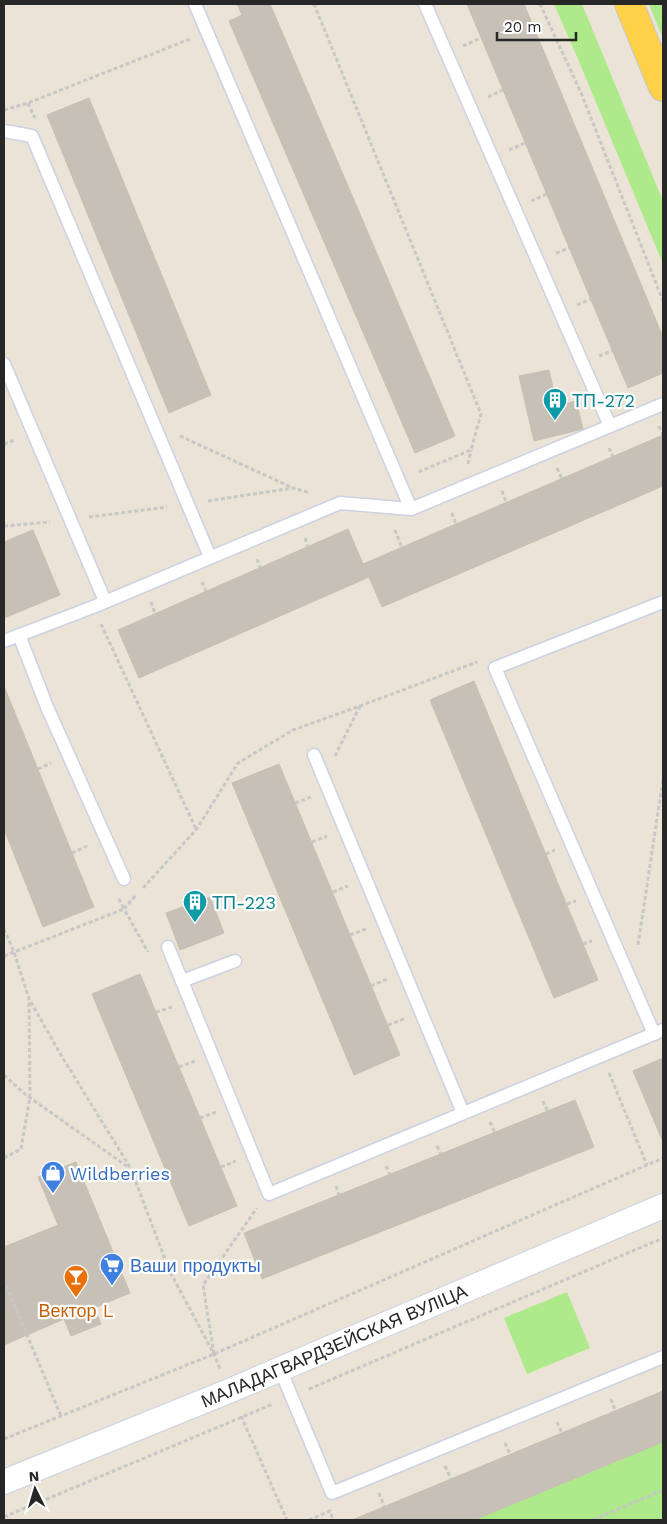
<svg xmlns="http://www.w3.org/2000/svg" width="667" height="1524" font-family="'Work Sans',sans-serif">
	<rect width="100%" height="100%" fill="#ece3d7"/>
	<g fill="#aeea8c">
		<polygon points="554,4 582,4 663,201 663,264 578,59"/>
		<polygon points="649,4 663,4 663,39"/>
		<polygon points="567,1292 590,1348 527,1374 504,1318"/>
		<polygon points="663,1442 663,1520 474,1520"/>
	</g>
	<g fill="#c7c0b7" stroke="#c7bfb1">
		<polygon points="237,4 270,4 455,436 415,453 229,21 242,15"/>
		<polygon points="467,4 524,4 663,337 663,373 628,388"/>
		<polygon points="89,98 211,395 169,413 47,115"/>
		<polygon points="549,370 557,406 576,401 583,429 534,441 519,376"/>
		<polygon points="663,435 663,486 382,607 369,577 139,678 118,630 348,529 363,564"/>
		<polygon points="33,530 60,595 4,618 4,542"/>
		<polygon points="474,681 598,980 554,998 430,700"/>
		<polygon points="4,686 94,907 43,927 4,829"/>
		<polygon points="279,764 400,1055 354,1075 232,783"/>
		<polygon points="210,897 224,933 180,950 166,913"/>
		<polygon points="140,974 237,1206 189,1226 92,994"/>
		<polygon points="663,1058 663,1142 633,1071"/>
		<polygon points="575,1100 594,1147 262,1279 244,1233"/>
		<polygon points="76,1162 130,1293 94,1308 101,1324 71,1336 64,1319 4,1345 4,1247 58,1225 38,1177"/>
		<polygon points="663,1391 663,1442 474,1520 352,1520"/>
	</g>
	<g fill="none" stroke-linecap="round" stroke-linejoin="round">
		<defs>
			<g id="service">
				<polyline points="195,4 411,509"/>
				<polyline points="425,4 610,426"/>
				<polyline points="4,131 32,136 210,557"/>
				<polyline points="4,364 105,601"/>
				<polyline points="19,635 47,707 124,879"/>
				<polyline points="4,641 93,607 340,503 411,509 663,404"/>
				<polyline points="314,755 463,1113"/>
				<polyline points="168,947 269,1194 663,1030"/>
				<polyline points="182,981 235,961"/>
				<polyline points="654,1034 495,668 663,602"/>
				<polyline points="280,1369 332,1493 663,1357"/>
			</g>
			<polyline id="minor" points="4,1482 229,1391 663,1206"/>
			<polyline id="primary" points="629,4 663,87"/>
		</defs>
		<use href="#service" stroke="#ccd1e3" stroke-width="15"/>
		<use href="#minor" stroke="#ccd1e3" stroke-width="26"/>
		<use href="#primary" stroke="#c7c7c7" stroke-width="30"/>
		<g stroke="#c7c7c7" stroke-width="3" stroke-dasharray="4 2.5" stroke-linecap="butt">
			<polyline points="314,4 481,414 471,450 416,473"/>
			<polyline points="540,4 582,95 663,301"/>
			<polyline points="463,46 481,38"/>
			<polyline points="488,97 503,90"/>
			<polyline points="28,103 35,118"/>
			<polyline points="4,110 28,103 190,39"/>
			<polyline points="509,150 525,143"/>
			<polyline points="531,201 547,194"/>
			<polyline points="556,253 569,248"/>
			<polyline points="577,305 591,299"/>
			<polyline points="599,356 612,351"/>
			<polyline points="659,426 663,435"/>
			<polyline points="180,436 293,488"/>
			<polyline points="4,444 15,440"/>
			<polyline points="609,448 613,457"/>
			<polyline points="468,464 471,450"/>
			<polyline points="557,468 562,479"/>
			<polyline points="502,491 506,502"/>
			<polyline points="208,501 293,488 310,493"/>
			<polyline points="452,513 456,524"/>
			<polyline points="89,517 167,507"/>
			<polyline points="4,526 50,522"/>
			<polyline points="395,530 402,548"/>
			<polyline points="305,538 308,547"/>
			<polyline points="257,559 260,568"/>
			<polyline points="202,582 206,591"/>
			<polyline points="151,602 155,613"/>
			<polyline points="101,624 196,829"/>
			<polyline points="335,756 360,706"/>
			<polyline points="38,769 51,763"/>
			<polyline points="295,803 311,797"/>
			<polyline points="312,842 327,836"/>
			<polyline points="72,853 87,846"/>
			<polyline points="546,854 555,850"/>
			<polyline points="143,888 196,830 238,763 293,730 360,706 477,662"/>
			<polyline points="333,892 348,886"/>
			<polyline points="135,896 124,909 148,952"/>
			<polyline points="567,904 576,901"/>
			<polyline points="4,929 14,952 29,999 61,1055 131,1169 169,1270 214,1354 220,1369"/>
			<polyline points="350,935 366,929"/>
			<polyline points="583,944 592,941"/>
			<polyline points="638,945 663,779"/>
			<polyline points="4,956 124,909 118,897"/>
			<polyline points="371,986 387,979"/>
			<polyline points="156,1012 172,1007"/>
			<polyline points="388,1025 404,1019"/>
			<polyline points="179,1067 195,1061"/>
			<polyline points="609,1073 647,1165"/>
			<polyline points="4,1075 26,1095 128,1167"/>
			<polyline points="543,1101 548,1112"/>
			<polyline points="200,1118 216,1112"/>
			<polyline points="490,1122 495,1133"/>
			<polyline points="437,1146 441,1154"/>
			<polyline points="4,1158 21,1149 30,1097 29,1000"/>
			<polyline points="386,1166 390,1175"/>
			<polyline points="221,1167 236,1161"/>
			<polyline points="336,1186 339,1195"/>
			<polyline points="4,1280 61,1416"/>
			<polyline points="214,1354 203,1285 257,1208"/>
			<polyline points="309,1389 663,1238"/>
			<polyline points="611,1399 615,1410"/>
			<polyline points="241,1416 287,1520"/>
			<polyline points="557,1422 562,1433"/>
			<polyline points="4,1439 214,1354 663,1158"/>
			<polyline points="505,1443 510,1454"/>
			<polyline points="445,1466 451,1479"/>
			<polyline points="379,1493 384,1506"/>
			<polyline points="4,1517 273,1404"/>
			<polyline points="309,1520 330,1511 333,1520"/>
			<polyline points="593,1520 663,1490"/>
		</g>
		<use href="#service" stroke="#fff" stroke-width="12"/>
		<use href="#minor" stroke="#fff" stroke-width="24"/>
		<use href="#primary" stroke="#ffd149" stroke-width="28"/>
	</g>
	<defs>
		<symbol id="building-pin" viewBox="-11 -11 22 30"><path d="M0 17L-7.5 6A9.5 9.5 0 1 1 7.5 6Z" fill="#0f9aa8" stroke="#fff"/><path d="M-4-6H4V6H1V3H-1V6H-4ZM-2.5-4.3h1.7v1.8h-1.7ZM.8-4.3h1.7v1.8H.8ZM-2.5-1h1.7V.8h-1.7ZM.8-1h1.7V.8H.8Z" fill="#fff"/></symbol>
		<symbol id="shop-pin" viewBox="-11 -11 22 30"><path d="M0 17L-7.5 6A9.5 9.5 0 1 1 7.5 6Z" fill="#3f7fe0" stroke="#fff"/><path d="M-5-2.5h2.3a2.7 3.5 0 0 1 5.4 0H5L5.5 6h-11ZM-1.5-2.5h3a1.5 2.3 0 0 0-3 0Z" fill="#fff"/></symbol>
		<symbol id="supermarket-pin" viewBox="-11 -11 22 30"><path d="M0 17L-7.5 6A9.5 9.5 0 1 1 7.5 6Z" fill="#3f7fe0" stroke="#fff"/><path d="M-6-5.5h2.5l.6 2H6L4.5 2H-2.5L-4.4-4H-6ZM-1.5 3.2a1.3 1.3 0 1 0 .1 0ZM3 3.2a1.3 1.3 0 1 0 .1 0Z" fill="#fff"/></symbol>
		<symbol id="bar-pin" viewBox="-11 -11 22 30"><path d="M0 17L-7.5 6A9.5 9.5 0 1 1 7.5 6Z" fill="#e8710a" stroke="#fff"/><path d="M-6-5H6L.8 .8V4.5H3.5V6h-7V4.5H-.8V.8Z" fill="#fff"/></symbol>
	</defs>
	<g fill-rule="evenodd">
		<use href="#building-pin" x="541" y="386" width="28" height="38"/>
		<use href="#building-pin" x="181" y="888" width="28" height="38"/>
		<use href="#shop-pin" x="39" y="1159" width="28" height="38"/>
		<use href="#supermarket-pin" x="98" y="1251" width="28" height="38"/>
		<use href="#bar-pin" x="62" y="1263" width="28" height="38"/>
	</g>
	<g text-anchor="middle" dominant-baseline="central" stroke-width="4.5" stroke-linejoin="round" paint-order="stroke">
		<g font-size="18" fill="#0d838f" stroke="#fff" text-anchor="start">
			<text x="572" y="400">ТП-272</text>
			<text x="212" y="902">ТП-223</text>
		</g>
		<g font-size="18" fill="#366cbe" stroke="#fff" text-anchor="start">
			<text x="70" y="1173">Wildberries</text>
			<text x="130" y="1265">Ваши продукты</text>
		</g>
		<g font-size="18" fill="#c56008" stroke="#fff">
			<text x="76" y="1310">Вектор L</text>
		</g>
		<g font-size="18" fill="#272727" stroke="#fff">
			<text transform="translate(334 1346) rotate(-23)">МАЛАДАГВАРДЗЕЙСКАЯ ВУЛІЦА</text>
		</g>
	</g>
	<rect width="667" height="1524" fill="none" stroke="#272727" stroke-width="10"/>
	<g transform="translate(35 1489) rotate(355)" stroke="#ffffff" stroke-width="4" paint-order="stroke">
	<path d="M0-4L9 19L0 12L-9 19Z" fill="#272727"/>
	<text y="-8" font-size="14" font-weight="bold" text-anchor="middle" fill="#272727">N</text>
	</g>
	<path d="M497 32v8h79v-8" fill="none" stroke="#272727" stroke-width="2.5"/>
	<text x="504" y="32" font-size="15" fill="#272727" stroke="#ffffff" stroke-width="4" paint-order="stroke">20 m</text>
</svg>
